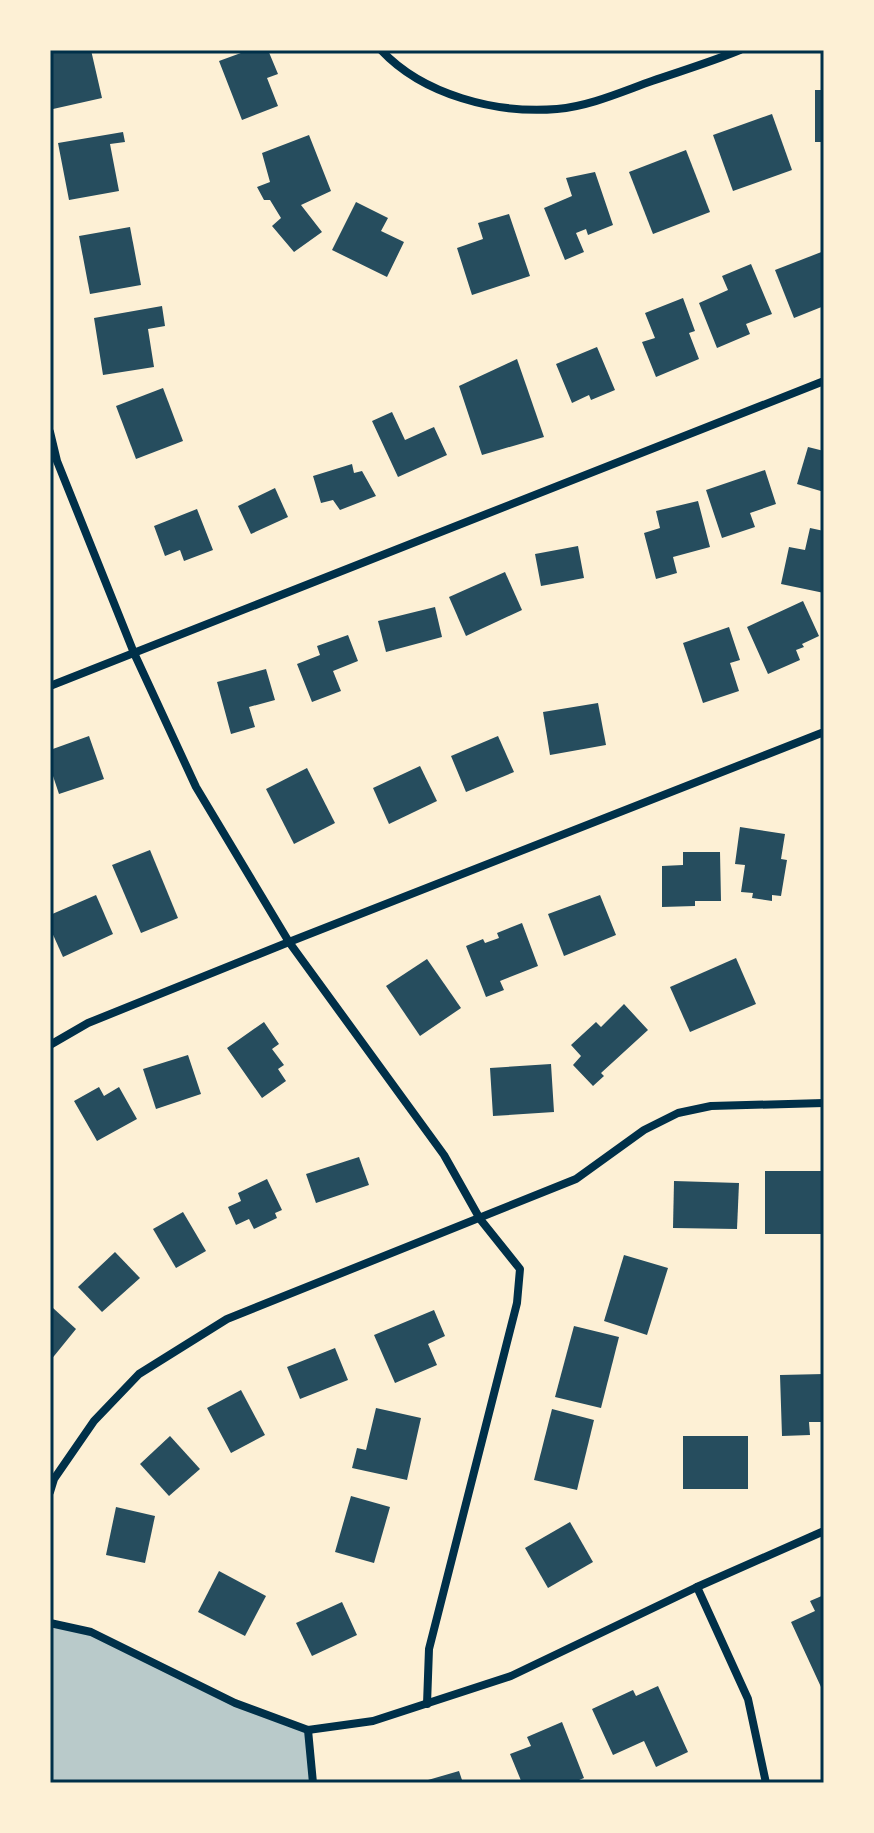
<svg xmlns="http://www.w3.org/2000/svg" width="874" height="1833" font-family="Figtree,sans-serif">
	<rect width="100%" height="100%" fill="#fdf0d5"/>
	<polygon fill="#b9caca" points="50,1623 91,1632 235,1703 308,1730 313,1783 50,1783"/>
	<g fill="#264d5e">
		<polygon points="50,50 91,50 102,98 53,109 50,98"/>
		<polygon points="249,50 268,50 278,74 267,78 278,106 242,120 219,61"/>
		<rect x="815" y="90" width="9" height="52"/>
		<polygon points="772,114 792,170 733,191 713,135"/>
		<polygon points="123,132 125,142 110,144 119,191 69,200 58,143"/>
		<polygon points="309,135 331,191 301,205 322,232 294,252 272,226 281,218 270,200 264,200 257,187 270,182 262,153"/>
		<polygon points="686,150 710,212 653,234 629,172"/>
		<polygon points="595,172 613,225 588,235 586,229 576,233 584,252 565,260 544,208 572,196 566,178"/>
		<polygon points="356,202 388,218 381,231 404,242 387,277 332,250"/>
		<polygon points="509,214 530,276 472,295 457,248 483,239 478,223"/>
		<polygon points="130,227 141,285 90,294 79,236"/>
		<polygon points="824,251 824,306 794,318 775,270"/>
		<polygon points="751,264 772,314 746,324 750,334 717,348 699,303 728,290 722,276"/>
		<polygon points="683,298 695,331 689,333 699,359 656,377 642,342 655,338 645,313"/>
		<polygon points="162,306 165,326 148,329 154,367 103,375 94,318"/>
		<polygon points="597,347 615,390 591,400 589,395 572,403 556,364"/>
		<polygon points="517,359 544,437 482,455 459,386"/>
		<polygon points="163,388 183,441 136,459 116,406"/>
		<polygon points="392,412 405,440 434,427 447,455 398,477 372,421"/>
		<polygon points="808,447 824,451 824,492 797,484"/>
		<polygon points="352,464 354,473 362,471 376,496 340,510 333,500 321,503 313,476"/>
		<polygon points="765,470 776,504 750,513 755,527 722,538 706,490"/>
		<polygon points="275,488 288,517 251,534 238,506"/>
		<polygon points="698,501 710,547 673,557 677,573 656,579 644,533 660,528 656,511"/>
		<polygon points="197,509 213,550 184,561 180,550 165,556 154,526"/>
		<polygon points="810,528 824,531 824,593 781,584 789,547 805,550"/>
		<polygon points="578,546 584,578 541,586 535,554"/>
		<polygon points="505,572 522,610 466,636 449,597"/>
		<polygon points="803,601 819,636 802,644 804,647 796,650 800,660 768,674 747,627"/>
		<polygon points="435,607 442,637 386,652 378,621"/>
		<polygon points="729,627 740,660 730,663 739,691 703,703 683,643"/>
		<polygon points="348,635 358,661 333,671 341,691 312,702 297,664 320,655 317,646"/>
		<polygon points="266,669 275,700 249,707 255,727 231,734 217,682"/>
		<polygon points="598,703 606,745 550,755 543,712"/>
		<polygon points="89,736 104,779 59,794 50,767 50,750"/>
		<polygon points="498,736 514,772 466,792 451,756"/>
		<polygon points="420,766 437,801 389,824 373,788"/>
		<polygon points="307,768 335,823 294,844 266,789"/>
		<polygon points="740,827 785,834 781,859 787,860 781,896 772,895 772,901 752,898 753,893 741,892 745,865 735,864"/>
		<polygon points="150,850 178,918 141,933 112,865"/>
		<polygon points="683,852 720,852 721,901 695,901 695,906 662,907 662,866 683,865"/>
		<polygon points="96,895 113,934 63,957 50,928 50,915"/>
		<polygon points="600,895 616,935 564,956 548,914"/>
		<polygon points="522,923 538,966 500,981 504,990 486,997 466,946 483,939 485,943 499,938 497,933"/>
		<polygon points="736,958 756,1004 690,1032 670,987"/>
		<polygon points="427,959 461,1008 420,1036 386,986"/>
		<polygon points="624,1004 648,1030 601,1073 604,1076 593,1086 573,1065 581,1056 571,1045 596,1022 601,1027"/>
		<polygon points="264,1022 279,1044 272,1049 284,1065 278,1069 286,1081 262,1098 227,1048"/>
		<polygon points="188,1055 201,1094 156,1109 143,1069"/>
		<polygon points="551,1064 554,1112 493,1116 490,1068"/>
		<polygon points="99,1087 104,1096 119,1087 137,1119 97,1141 74,1101"/>
		<polygon points="359,1157 369,1185 316,1203 306,1174"/>
		<rect x="765" y="1171" width="59" height="63"/>
		<polygon points="267,1179 282,1210 275,1213 277,1218 254,1229 249,1219 236,1225 228,1207 241,1201 238,1193"/>
		<polygon points="674,1181 739,1183 737,1229 673,1228"/>
		<polygon points="183,1212 206,1251 176,1268 153,1229"/>
		<polygon points="115,1252 140,1278 102,1312 78,1287"/>
		<polygon points="624,1255 668,1268 647,1335 604,1321"/>
		<polygon points="53,1308 76,1329 50,1361 50,1310"/>
		<polygon points="434,1310 445,1336 428,1344 437,1365 395,1383 374,1335"/>
		<polygon points="574,1326 619,1337 601,1408 555,1397"/>
		<polygon points="335,1348 348,1380 300,1399 287,1367"/>
		<polygon points="824,1374 824,1422 809,1422 810,1435 782,1436 780,1375"/>
		<polygon points="241,1390 265,1435 231,1453 207,1408"/>
		<polygon points="376,1408 421,1418 407,1480 352,1468 357,1448 366,1450"/>
		<polygon points="552,1409 594,1420 577,1490 534,1480"/>
		<polygon points="170,1436 200,1469 169,1496 140,1464"/>
		<rect x="683" y="1436" width="65" height="53"/>
		<polygon points="351,1496 390,1507 374,1563 335,1552"/>
		<polygon points="116,1507 155,1516 145,1563 106,1555"/>
		<polygon points="570,1522 593,1562 548,1588 525,1548"/>
		<polygon points="219,1571 266,1596 245,1636 198,1612"/>
		<polygon points="824,1595 824,1686 821,1687 791,1622 815,1611 810,1601"/>
		<polygon points="342,1602 357,1635 312,1656 296,1623"/>
		<polygon points="658,1686 688,1752 656,1767 644,1741 613,1755 592,1709 633,1690 636,1696"/>
		<polygon points="562,1722 584,1778 572,1783 522,1783 510,1754 531,1746 527,1737"/>
		<polygon points="459,1771 463,1783 429,1783 428,1780"/>
	</g>
	<g fill="none" stroke-linecap="round" stroke-linejoin="round">
		<g stroke="#003049" stroke-width="8">
			<path d="M 381,50 C 423,95 496,114 557,109 C 590,106 621,92 652,81 C 681,71 711,62 740,50"/>
			<polyline points="50,432 57,461 134,653 196,787 289,942 444,1155 480,1219 520,1269 517,1303 429,1649 427,1704"/>
			<polyline points="50,686 824,381"/>
			<polyline points="50,1045 88,1023 289,942 824,732"/>
			<polyline points="50,1492 54,1479 94,1421 139,1374 227,1319 576,1179 644,1130 678,1113 711,1106 824,1103"/>
			<polyline points="697,1587 748,1699 766,1783"/>
			<polyline points="50,1623 91,1632 235,1703 308,1730 373,1721 511,1676 697,1587 824,1531"/>
			<polyline points="308,1730 313,1783"/>
		</g>
	</g>
	<rect width="874" height="1833" fill="none" stroke="#fdf0d5" stroke-width="104"/>
	<rect x="52" y="52" width="770" height="1729" fill="none" stroke="#003049" stroke-width="3"/>
</svg>
